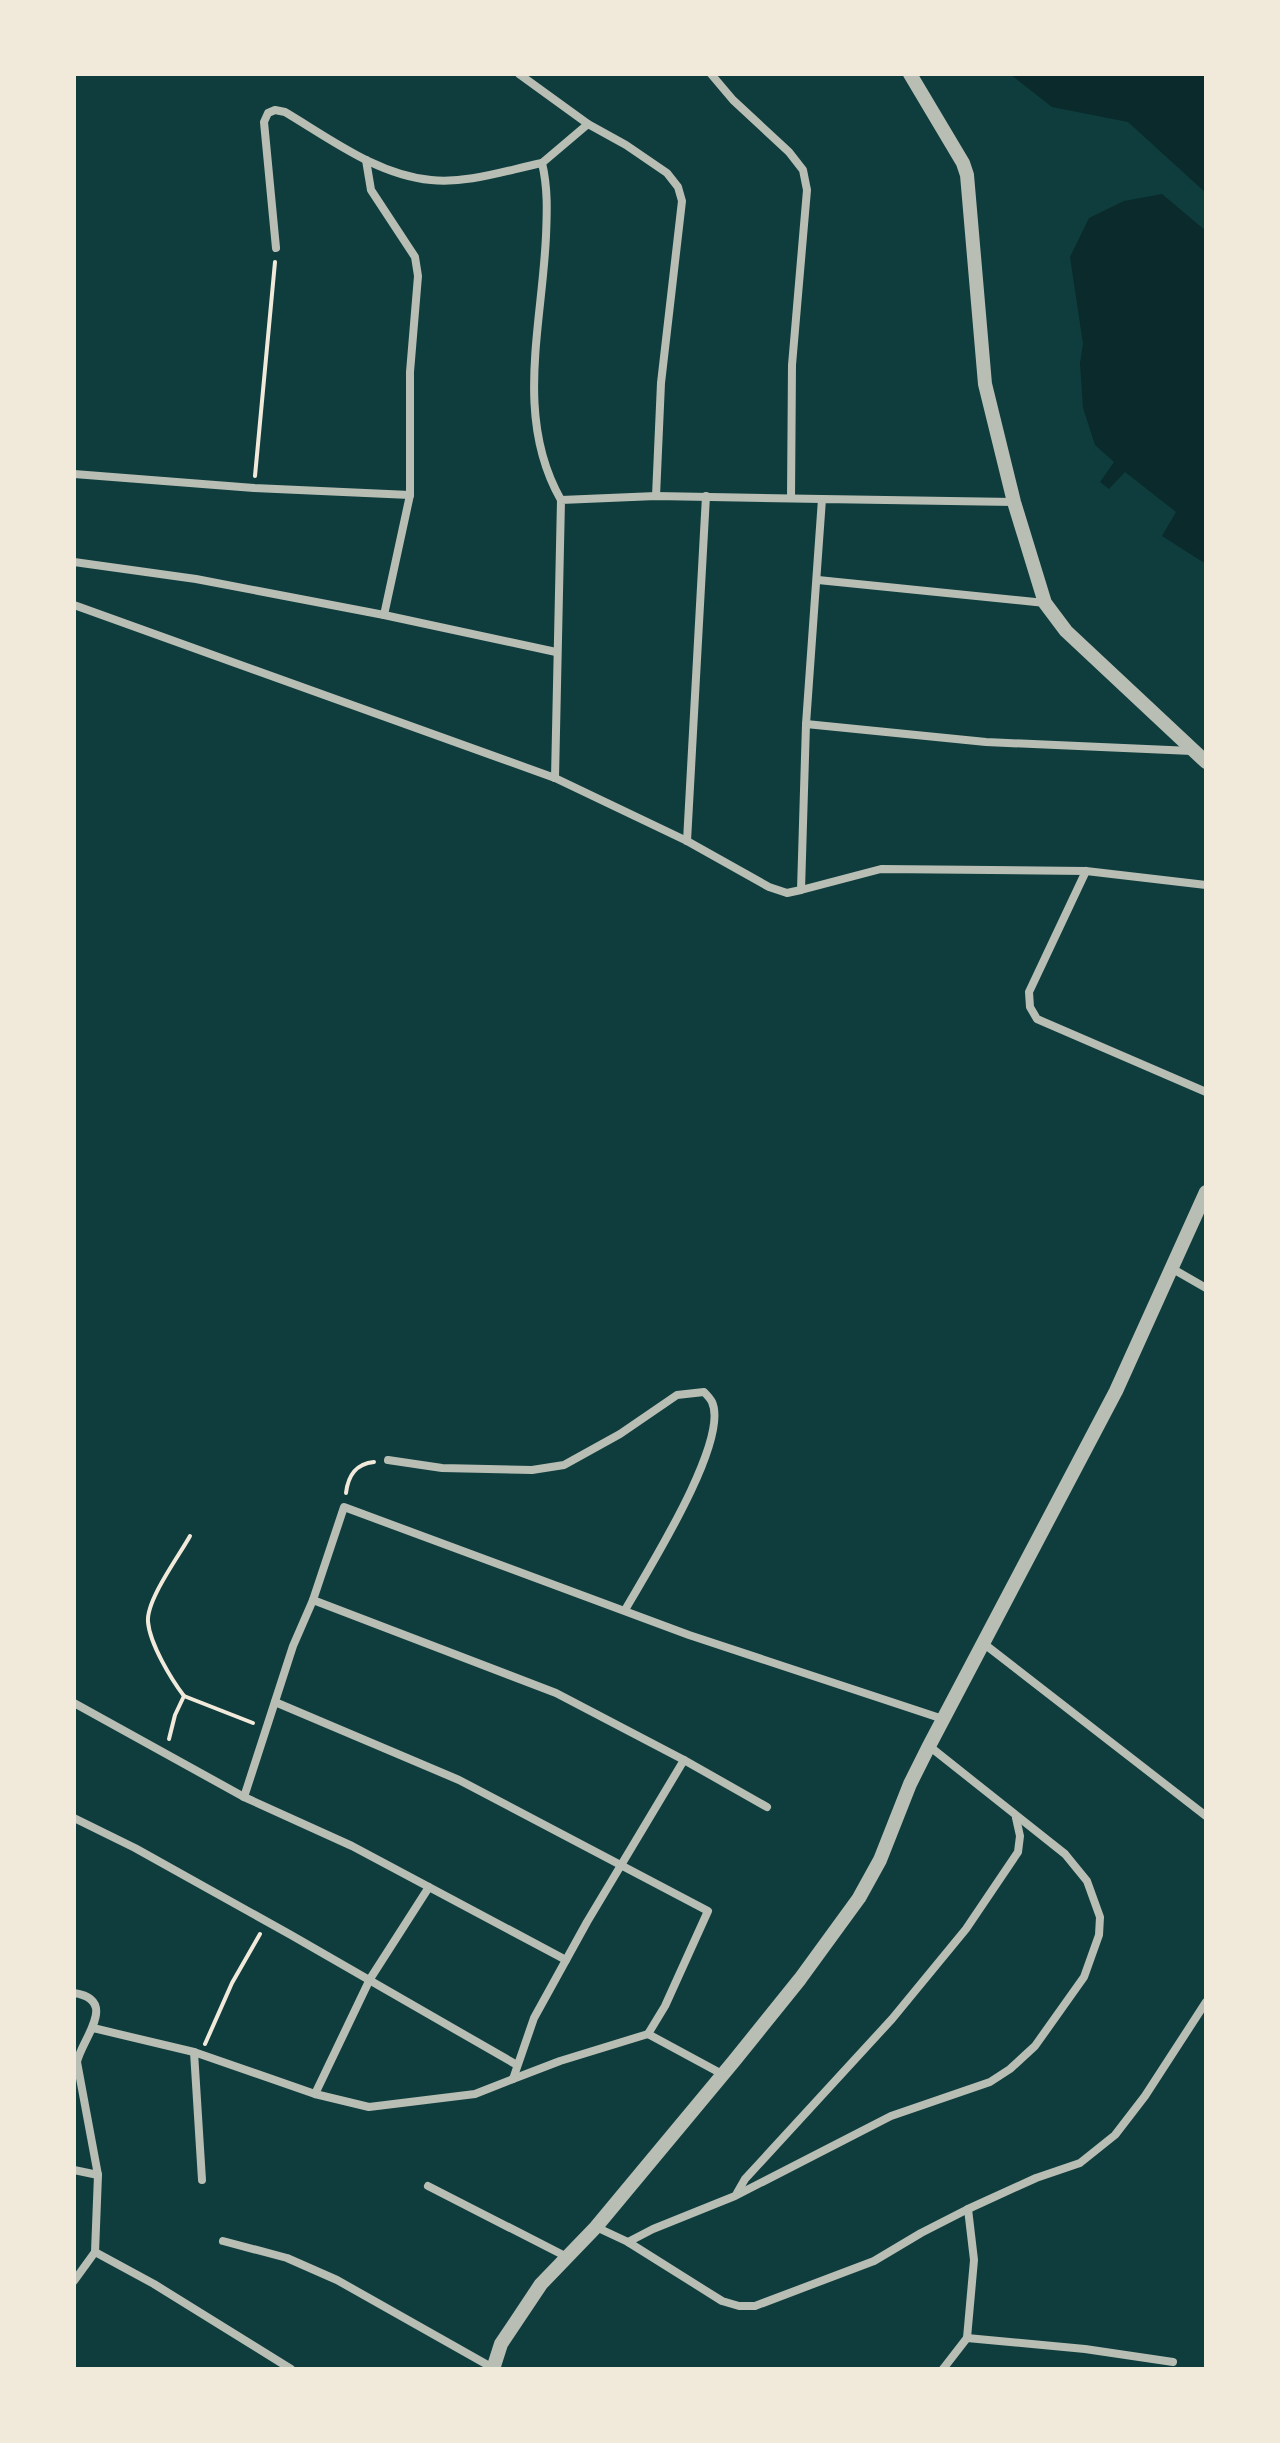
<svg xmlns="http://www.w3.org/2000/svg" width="1280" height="2443" font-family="'Sofia Sans Condensed',sans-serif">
	<rect width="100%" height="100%" fill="#0f3d3e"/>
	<g fill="#0a2a2b">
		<polygon points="1010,74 1206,74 1206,193 1128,122 1052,107"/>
		<polygon points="1162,194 1206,231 1206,564 1162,536 1176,512 1125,472 1109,489 1100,482 1114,462 1095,445 1083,408 1080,363 1083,344 1070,257 1089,218 1124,201"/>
	</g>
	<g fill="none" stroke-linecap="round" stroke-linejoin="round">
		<g stroke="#f1e9da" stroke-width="4">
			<polyline points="255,476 275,262"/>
			<path d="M 346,1493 C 348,1476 355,1464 374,1462"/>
			<path d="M 184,1696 C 171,1679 150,1644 148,1622 C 146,1600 179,1556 190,1536"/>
			<polyline points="169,1739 175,1715 184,1696 253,1723"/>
			<polyline points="205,2044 232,1983 260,1934"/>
		</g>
		<g stroke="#b8beb3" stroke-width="8">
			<polyline points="519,74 588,124 626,145 667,173 678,187 682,201 661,383 656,496"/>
			<polyline points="711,74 733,100 789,152 803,170 807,190 792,365 791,498"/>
			<path d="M 276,248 L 264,122 L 268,113 L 275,110 L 285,112 C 329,138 377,175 431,180 C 467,184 507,170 542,163"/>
			<polyline points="74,474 254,488 410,495"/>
			<path d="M 561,500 C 514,418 542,326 546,236 C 547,212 548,188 542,163 L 588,124"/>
			<polyline points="74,562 196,579 384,615 410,495 410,372 418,276 415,257 371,190 366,160"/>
			<polyline points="818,580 1045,603"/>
			<polyline points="74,605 555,778 687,841 769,887 787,893 801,890 806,724 822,499 1014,502"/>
			<polyline points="384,615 556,652"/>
			<polyline points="806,724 986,742 1192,751"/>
			<polyline points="555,778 561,500 656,496 822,499"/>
			<polyline points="687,841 706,496"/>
			<polyline points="1086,871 1029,992 1030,1007 1037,1019 1206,1092"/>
			<polyline points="801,890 881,869 1086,871 1206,885"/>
			<polyline points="1173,1269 1206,1288"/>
			<path d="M 388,1460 L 442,1468 L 532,1470 L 564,1465 L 620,1434 L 677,1395 L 704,1392 C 707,1395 710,1398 712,1402 C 730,1441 646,1573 625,1610"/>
			<polyline points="313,1600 556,1693 684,1760 767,1807"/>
			<polyline points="983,1643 1206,1816"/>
			<polyline points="275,1702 459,1780 708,1911 665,2006 648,2034"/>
			<polyline points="74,1703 244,1797 352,1846 566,1960"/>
			<polyline points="244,1797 293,1646 313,1600 344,1507 689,1635 943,1719"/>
			<polyline points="74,1818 135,1848 291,1935 517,2065"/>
			<path d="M 74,1993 C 120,2000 81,2040 77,2062 L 98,2175 L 95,2252 L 74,2281"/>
			<polyline points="93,2028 194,2052 315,2094 369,2107 475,2094 513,2079 534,2018 587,1922 684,1760"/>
			<polyline points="194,2052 202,2180"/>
			<polyline points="513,2079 560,2061 648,2034 722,2074"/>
			<polyline points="315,2094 370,1979 429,1887"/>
			<polyline points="74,2170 98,2175"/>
			<polyline points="428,2186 567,2257"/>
			<polyline points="737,2193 745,2179 892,2019 966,1929 1018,1852 1020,1836 1016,1818"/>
			<polyline points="596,2227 628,2242 722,2301 739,2306 755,2306 874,2261 921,2233 968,2209 1036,2178 1080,2163 1115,2135 1145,2096 1206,2002"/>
			<polyline points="223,2241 287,2258 337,2280 493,2368"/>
			<polyline points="628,2242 653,2229 735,2196 891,2116 990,2082 1010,2069 1035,2046 1084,1977 1099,1935 1100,1917 1087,1881 1065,1854 929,1746"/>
			<polyline points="95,2252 154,2284 291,2369"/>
			<polyline points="967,2338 1085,2349 1173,2362"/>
			<polyline points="943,2369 967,2338 974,2260 968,2209"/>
		</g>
		<g stroke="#b8beb3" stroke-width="14">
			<polyline points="910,74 963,163 967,175 985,384 1014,502 1045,603 1066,631 1206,762"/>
			<polyline points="493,2369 501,2344 541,2284 596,2227 734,2061 800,1979 859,1898 880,1860 910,1784 929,1746 1116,1391 1206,1192"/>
		</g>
	</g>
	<rect width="1280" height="2443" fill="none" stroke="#f1e9da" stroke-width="152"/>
</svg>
